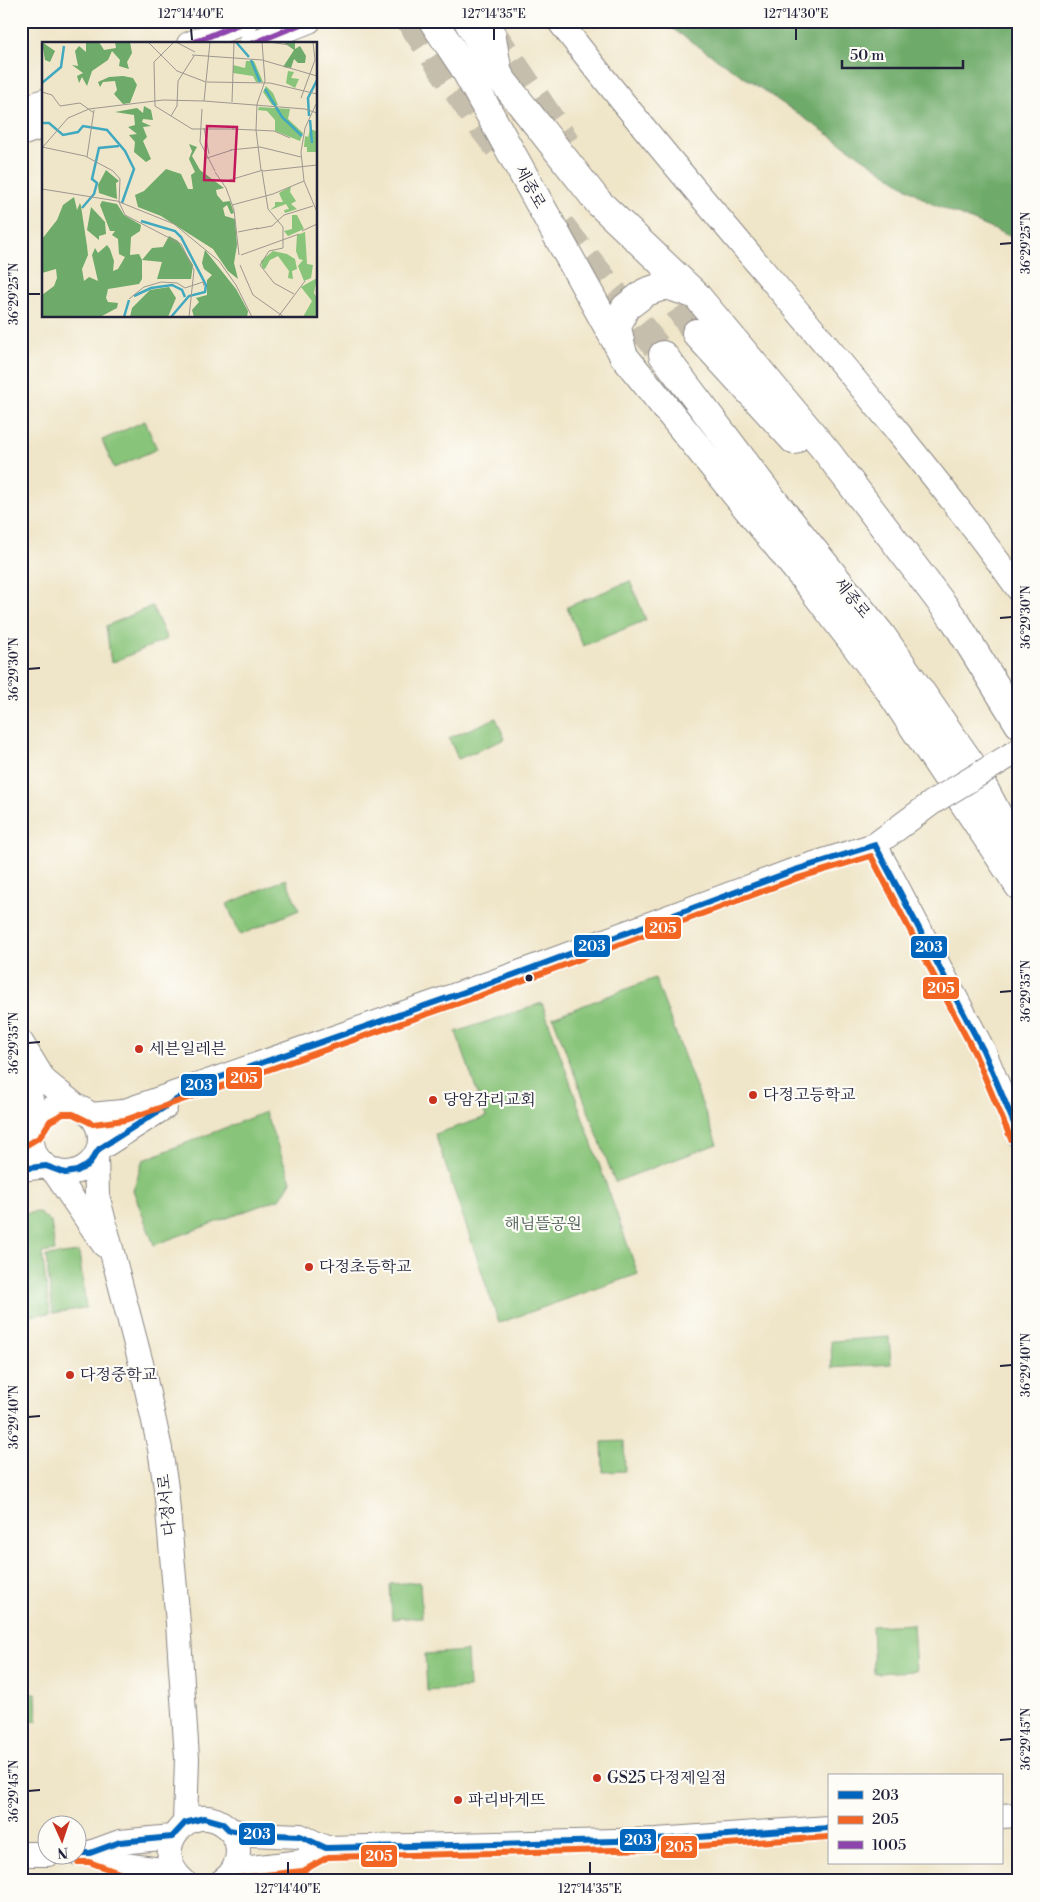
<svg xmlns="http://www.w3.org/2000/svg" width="1040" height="1902" font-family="'Libre Bodoni','Noto Serif KR',serif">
	<rect width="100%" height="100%" fill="#fdfcf7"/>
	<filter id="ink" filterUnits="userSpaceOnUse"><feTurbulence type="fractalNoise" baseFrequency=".02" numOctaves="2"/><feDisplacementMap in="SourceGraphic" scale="10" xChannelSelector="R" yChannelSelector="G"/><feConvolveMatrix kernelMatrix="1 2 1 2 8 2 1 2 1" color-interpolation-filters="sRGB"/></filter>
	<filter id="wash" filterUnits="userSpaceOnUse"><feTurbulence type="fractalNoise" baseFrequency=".0096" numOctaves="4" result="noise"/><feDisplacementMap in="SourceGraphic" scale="20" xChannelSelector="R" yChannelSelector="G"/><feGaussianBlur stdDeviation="1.12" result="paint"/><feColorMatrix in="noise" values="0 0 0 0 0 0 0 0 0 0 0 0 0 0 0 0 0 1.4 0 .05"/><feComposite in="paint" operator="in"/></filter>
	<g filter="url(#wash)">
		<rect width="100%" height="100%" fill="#efe5c8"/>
		<g fill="#88c479" stroke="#55735a">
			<polygon points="145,421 157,449 114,468 102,440"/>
			<polygon points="630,581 646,620 583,646 567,607"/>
			<polygon points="152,606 167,639 111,663 106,626"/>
			<polygon points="496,718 505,739 458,759 449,738"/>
			<polygon points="286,879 299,910 240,935 227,904"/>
			<polygon points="655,978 717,1144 615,1182 553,1017"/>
			<polygon points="542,1003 638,1274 499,1323 435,1134 486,1117 456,1032"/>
			<polygon points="265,1112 291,1181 281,1198 154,1245 133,1190 143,1160"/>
			<polygon points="38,1212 51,1222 55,1251 42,1253 50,1313 21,1317 21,1214"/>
			<polygon points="79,1252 86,1308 53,1313 46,1256"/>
			<polygon points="889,1337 891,1364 832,1368 831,1341"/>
			<polygon points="624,1441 625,1471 603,1472 602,1442"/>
			<polygon points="420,1582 422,1617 392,1619 390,1584"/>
			<polygon points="913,1624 916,1671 874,1673 872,1626"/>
			<polygon points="467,1651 469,1688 427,1691 425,1654"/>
			<polygon points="36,1693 37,1721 21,1722 21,1694"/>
		</g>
		<polygon fill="#6eaa69" stroke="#486652" points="661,21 1019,21 1019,240 928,202"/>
	</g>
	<g filter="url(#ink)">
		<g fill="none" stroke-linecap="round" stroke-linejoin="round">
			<g stroke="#c6beac" stroke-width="28" stroke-dasharray="28 14" stroke-linecap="butt">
				<polyline points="410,21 477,120 501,151"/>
				<polyline points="489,28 567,144"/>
				<polyline points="561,226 663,355"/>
				<polyline points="655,272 696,333"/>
			</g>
			<defs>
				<g id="minor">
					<polyline points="491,21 499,67"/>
					<path d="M 559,21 C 708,215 877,392 1019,590"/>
					<polyline points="189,44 247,21"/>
					<polyline points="251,44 309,21"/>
					<polyline points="21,110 44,101"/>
					<polyline points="21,134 44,126"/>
					<polyline points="875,845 983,1050 1019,1136"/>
					<polyline points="21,1042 44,1080 75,1105"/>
					<polyline points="21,1067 29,1087 35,1124"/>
					<circle cx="66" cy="1139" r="34"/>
					<polyline points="91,1115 122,1112 513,975 795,870 875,845 933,802"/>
					<polyline points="99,1149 165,1107"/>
					<polyline points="96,1156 97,1195 143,1371 160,1449 166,1488 178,1623 187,1758 185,1823"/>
					<polyline points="21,1169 46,1166"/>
					<polyline points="53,1170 104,1245"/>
					<polyline points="1001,1816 1019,1815"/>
					<polyline points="229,1830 251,1834 300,1836 326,1848 656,1840 829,1828"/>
					<polyline points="78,1853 90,1853 124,1865 175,1872"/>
					<polyline points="90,1853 120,1842 172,1837"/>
					<polyline points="21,1854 48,1854"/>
					<polyline points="233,1870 301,1862 326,1848"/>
					<path d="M 184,1881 C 146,1850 191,1796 227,1827 C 233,1833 238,1842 238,1851 C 238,1863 233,1874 222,1881"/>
				</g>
				<g id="major">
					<polyline points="433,21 463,66 623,354"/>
					<polyline points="468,21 502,80 599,203 696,295"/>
				</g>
				<g id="highway">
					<polyline points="696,333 794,440"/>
					<polyline points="663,355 773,500 882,636 971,764 1019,855"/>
					<polyline points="1019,724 956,622 827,452 696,295 667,285 646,292 625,308 617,327 623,355 811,587 887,687 1019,886"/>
				</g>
			</defs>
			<use href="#minor" stroke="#888482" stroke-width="26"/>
			<use href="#major" stroke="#888482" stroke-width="30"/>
			<use href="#highway" stroke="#888482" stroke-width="30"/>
			<use href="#minor" stroke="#fff" stroke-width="24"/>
			<use href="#major" stroke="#fff" stroke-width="28"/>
			<use href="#highway" stroke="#fff" stroke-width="28"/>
			<defs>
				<polyline id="minor-bridge" points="933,802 1019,750"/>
			</defs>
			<use href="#minor-bridge" stroke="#888482" stroke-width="26" stroke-linecap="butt"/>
			<use href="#minor-bridge" stroke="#fff" stroke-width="24"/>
			<defs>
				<g id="bus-1">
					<polyline points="21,1169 46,1166 65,1173 77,1171 88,1165 99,1149 201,1084 513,975 795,870 875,845 983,1050 1019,1135"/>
					<polyline points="78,1853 90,1853 120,1842 172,1837 185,1823 204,1818 222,1823 229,1830 251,1834 300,1836 326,1848 656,1840 829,1828"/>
				</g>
				<g id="bus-2">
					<polyline points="25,1146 40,1137 50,1121 63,1114 73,1114 93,1124 125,1120 516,983 798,878 871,856 975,1054 1011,1139"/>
					<polyline points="78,1862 89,1862 122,1874 171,1881"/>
					<polyline points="235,1881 237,1878 303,1871 328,1857 656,1849 829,1837"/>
				</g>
				<g id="bus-3">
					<polyline points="190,44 246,21"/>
					<polyline points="252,44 308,21"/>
				</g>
			</defs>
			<use href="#bus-1" stroke="#fdfcf7" stroke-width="10"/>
			<use href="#bus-2" stroke="#fdfcf7" stroke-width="10"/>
			<use href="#bus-3" stroke="#fdfcf7" stroke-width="10"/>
			<use href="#bus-1" stroke="#0065bd" stroke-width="6"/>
			<use href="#bus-2" stroke="#f26522" stroke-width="6"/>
			<use href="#bus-3" stroke="#8e44ad" stroke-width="6"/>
		</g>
	</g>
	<path fill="none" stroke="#22223b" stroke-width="2" d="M 191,28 L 192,40M 494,28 L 494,40M 796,28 L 796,40M 1000,244 L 1012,243M 28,294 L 40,294M 1000,618 L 1012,617M 28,669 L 40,668M 1000,992 L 1012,991M 28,1043 L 40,1042M 1000,1366 L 1012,1365M 28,1417 L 40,1416M 1000,1740 L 1012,1739M 28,1791 L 40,1790M 288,1862 L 288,1874M 590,1862 L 590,1874"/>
	<circle fill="#22223b" stroke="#fdfcf7" stroke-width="2" cx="529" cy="978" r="4.5"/>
	<g fill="#c8321e" stroke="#fdfcf7" stroke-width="2">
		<circle cx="139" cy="1049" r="5"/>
		<circle cx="753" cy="1095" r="5"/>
		<circle cx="433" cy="1100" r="5"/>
		<circle cx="309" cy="1267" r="5"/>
		<circle cx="70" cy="1375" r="5"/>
		<circle cx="597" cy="1778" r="5"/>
		<circle cx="458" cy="1800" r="5"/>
	</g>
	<g text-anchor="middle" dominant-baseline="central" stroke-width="4.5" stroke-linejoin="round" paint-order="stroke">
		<g font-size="16" fill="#22223b" stroke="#fdfcf7">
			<text transform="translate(530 187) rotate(61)">세종로</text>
			<text transform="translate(852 598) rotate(51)">세종로</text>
			<text transform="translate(167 1505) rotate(-96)">다정서로</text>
		</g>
		<g font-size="16" fill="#22223b" stroke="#fdfcf7" text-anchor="start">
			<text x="149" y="1049">세븐일레븐</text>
			<text x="763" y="1095">다정고등학교</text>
			<text x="443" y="1100">당암감리교회</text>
			<text x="319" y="1267">다정초등학교</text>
			<text x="80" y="1375">다정중학교</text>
			<text x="607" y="1778">GS25 다정제일점</text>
			<text x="468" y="1800">파리바게뜨</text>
		</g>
		<g font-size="16" fill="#465b51" stroke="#fdfcf7">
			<text x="543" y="1224">해님뜰공원</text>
		</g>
	</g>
	<g transform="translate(42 42)">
		<rect width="275" height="275" fill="#efe5c8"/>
		<path d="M 204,19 L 212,19 L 221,40 L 214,40 L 211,34 L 191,31 L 191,23 L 203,26 ZM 246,29 L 252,30 L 249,36 L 257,37 L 253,46 L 244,41 ZM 224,44 L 231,51 L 236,63 L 230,63 L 221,50 ZM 217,65 L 248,67 L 246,77 L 261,91 L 258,99 L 233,89 L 233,78 L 225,69 L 216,68 ZM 268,87 L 274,89 L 275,110 L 265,110 L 265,105 L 262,105 L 263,94 L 266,95 ZM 249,144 L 248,150 L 254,159 L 249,162 L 255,167 L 243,171 L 242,168 L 247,167 L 244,162 L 228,168 L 233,164 L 233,160 L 241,160 L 237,151 ZM 250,173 L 255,173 L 262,187 L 246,194 L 242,189 L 250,187 ZM 263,190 L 265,222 L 271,223 L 269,236 L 262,239 L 256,224 L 261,218 L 257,217 L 254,209 L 255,193 ZM 231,209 L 245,212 L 253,217 L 255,227 L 250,229 L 251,237 L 246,236 L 247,229 L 236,214 L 228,218 L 223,227 L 220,226 L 219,219 ZM 275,236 L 272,251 L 275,256 L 275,274 L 261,275 L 270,259 L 259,245 Z" fill="#88c479"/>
		<path d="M 0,0 L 13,9 L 8,20 L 3,18 ZM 44,0 L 57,0 L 62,8 L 74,6 L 73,0 L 88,0 L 90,11 L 85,20 L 87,27 L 77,24 L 78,18 L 70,9 L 66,18 L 50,29 L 45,44 L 40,35 L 37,41 L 35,34 L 41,31 L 30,23 L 36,24 L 33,9 L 37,4 L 44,10 ZM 241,0 L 253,0 L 253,7 L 258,4 L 264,14 L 263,21 L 256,21 L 252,17 L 249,26 L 241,25 L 252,8 ZM 81,34 L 91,36 L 95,43 L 88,61 L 81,62 L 72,52 L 75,48 L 73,39 L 61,40 L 58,45 L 56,40 L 67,35 ZM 102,64 L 109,68 L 111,78 L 101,77 L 100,80 L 109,84 L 101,85 L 105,95 L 101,99 L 109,117 L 104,120 L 92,110 L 93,100 L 87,93 L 95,92 L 86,85 L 93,83 L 92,73 L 73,70 L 95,66 L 101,71 ZM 147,102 L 155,105 L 150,114 L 158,128 L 182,146 L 174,148 L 175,153 L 181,160 L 188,159 L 192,171 L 189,172 L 185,163 L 181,166 L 183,174 L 193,177 L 195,203 L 192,221 L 196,237 L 186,229 L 171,207 L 119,174 L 96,165 L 93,153 L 102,149 L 124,127 L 139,132 L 146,147 L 151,147 L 149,133 L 153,130 L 147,117 L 150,109 ZM 64,128 L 77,139 L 74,141 L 75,157 L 57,151 L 56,143 ZM 32,155 L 35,168 L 38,161 L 39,164 L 45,204 L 46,213 L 40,227 L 42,239 L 47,235 L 56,239 L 50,213 L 53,206 L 56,211 L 65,203 L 68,207 L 72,219 L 71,229 L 76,227 L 83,215 L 77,212 L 76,197 L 70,193 L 73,189 L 68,189 L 58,163 L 60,159 L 75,162 L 82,173 L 99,183 L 98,189 L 89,195 L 88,213 L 97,212 L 100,218 L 110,206 L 121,205 L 127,194 L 136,199 L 151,223 L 149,237 L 115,237 L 120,220 L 100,218 L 100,237 L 97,242 L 66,247 L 64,256 L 66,260 L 76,261 L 75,266 L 58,275 L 0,275 L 0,253 L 12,244 L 15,236 L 14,227 L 0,231 L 0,197 L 15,178 L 21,163 ZM 49,165 L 63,180 L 64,192 L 57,194 L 57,198 L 45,188 ZM 163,208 L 194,247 L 206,269 L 205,275 L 152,275 L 150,268 L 157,260 L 154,256 L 165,253 L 165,238 L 170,233 L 162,227 L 160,221 ZM 127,245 L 134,256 L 126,275 L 88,275 L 90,266 L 108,248 Z" fill="#6eaa69"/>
		<path fill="none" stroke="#40a9c0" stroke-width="2.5" d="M 194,0 L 207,15M 209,18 L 218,40M 0,41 L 19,25 L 22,4M 223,47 L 240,75 L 260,94M 267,74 L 266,56 L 275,38M 268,78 L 270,101M 0,81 L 7,81 L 21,93 L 36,90 L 41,84 L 65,88 L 83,109 L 92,127 L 80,161M 40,166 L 52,152 L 55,141 L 50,137 L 57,106 L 77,104M 99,179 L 133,189 L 139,195 L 164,243 L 163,250 L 147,254 L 129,275M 92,254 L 109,246 L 130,243 L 140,248 L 143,255M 82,275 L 87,258"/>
		<path fill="none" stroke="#9d9790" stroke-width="1" d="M 106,0 L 135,29 L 164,40M 132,0 L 112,20 L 113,64 L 150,87 L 192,87M 134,0 L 153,10M 227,0 L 248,3M 150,13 L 220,18 L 275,34M 165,40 L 228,41 L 275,52M 0,50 L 10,53 L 18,64 L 38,61 L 52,71M 259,56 L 273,18 L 271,0M 162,59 L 263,67 L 275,71M 190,60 L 192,0M 275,60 L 263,86 L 259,110 L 262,139 L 275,170M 47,67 L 121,58 L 162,59 L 168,0M 160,67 L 158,100 L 173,129M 129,74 L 135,64 L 136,39 L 152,14M 162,86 L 167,112M 190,87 L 232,89 L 248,96M 0,105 L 43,114 L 71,129 L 78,137 L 77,160 L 83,173 L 139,202 L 152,228 L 147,275M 0,106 L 26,76 L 47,67M 188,108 L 218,105 L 259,115M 45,115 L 52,68M 162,117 L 190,108M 219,128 L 214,88 L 215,62 L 223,39 L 220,0M 220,129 L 226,167 L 241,185 L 241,206M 221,129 L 275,123M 173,130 L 184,146 L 192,168 L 197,213M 181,140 L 221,128M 0,147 L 75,159 L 132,182 L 177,219 L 194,243 L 210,275M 190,163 L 231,152 L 262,139M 214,187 L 230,184 L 242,173 L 271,164M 260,189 L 275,182M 196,190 L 216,186M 241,206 L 227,209 L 218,223 L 232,241 L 252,252M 199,213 L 257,192M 198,223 L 211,253 L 242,275M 87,257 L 102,245 L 119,240 L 135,241 L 143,246 L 161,240 L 162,244M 236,275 L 263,239"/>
		<path fill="#c2185b" fill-opacity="0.15" stroke="#c2185b" stroke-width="2.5" d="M 165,84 L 195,85 L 192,139 L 162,138 Z"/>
		<rect width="275" height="275" fill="none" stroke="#22223b" stroke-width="2.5"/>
	</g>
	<g stroke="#fdfcf7" stroke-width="2">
		<rect x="644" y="916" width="38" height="24" rx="5" fill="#f26522"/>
		<rect x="573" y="934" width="38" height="24" rx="5" fill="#0065bd"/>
		<rect x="910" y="935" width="38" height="24" rx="5" fill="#0065bd"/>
		<rect x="922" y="976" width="38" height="24" rx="5" fill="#f26522"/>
		<rect x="225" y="1066" width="38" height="24" rx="5" fill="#f26522"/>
		<rect x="180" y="1073" width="38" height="24" rx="5" fill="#0065bd"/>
		<rect x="238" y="1822" width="38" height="24" rx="5" fill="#0065bd"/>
		<rect x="619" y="1828" width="38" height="24" rx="5" fill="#0065bd"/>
		<rect x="660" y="1835" width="38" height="24" rx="5" fill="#f26522"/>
		<rect x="360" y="1844" width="38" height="24" rx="5" fill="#f26522"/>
	</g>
	<g font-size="14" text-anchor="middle" font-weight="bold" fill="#fff">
		<text x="663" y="933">205</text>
		<text x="592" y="951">203</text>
		<text x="929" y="952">203</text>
		<text x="941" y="993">205</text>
		<text x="244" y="1083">205</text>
		<text x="199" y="1090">203</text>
		<text x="257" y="1839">203</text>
		<text x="638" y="1845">203</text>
		<text x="679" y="1852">205</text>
		<text x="379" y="1861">205</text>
	</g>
	<rect width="1040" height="1902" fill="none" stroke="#fdfcf7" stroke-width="55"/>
	<rect x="828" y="1774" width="175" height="90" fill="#fdfcf7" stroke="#a5a5ac"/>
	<rect x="838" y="1791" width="25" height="8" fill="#0065bd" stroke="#a5a5ac"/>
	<text x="872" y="1800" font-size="15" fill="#22223b">203</text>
	<rect x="838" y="1816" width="25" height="8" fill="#f26522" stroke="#a5a5ac"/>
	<text x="872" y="1824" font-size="15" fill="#22223b">205</text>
	<rect x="838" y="1841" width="25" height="8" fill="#8e44ad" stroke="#a5a5ac"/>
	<text x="872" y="1850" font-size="15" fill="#22223b">1005</text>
	<g transform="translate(62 1840) rotate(177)"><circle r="24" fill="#fdfcf7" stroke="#a5a5ac"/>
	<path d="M0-4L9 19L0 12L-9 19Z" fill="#c8321e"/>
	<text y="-8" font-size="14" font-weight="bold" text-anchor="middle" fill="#22223b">N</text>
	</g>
	<path d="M842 60v8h121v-8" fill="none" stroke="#22223b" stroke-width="2.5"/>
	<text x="850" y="60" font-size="15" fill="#22223b" stroke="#fdfcf7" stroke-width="4" paint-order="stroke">50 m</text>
	<rect x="28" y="28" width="984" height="1846" fill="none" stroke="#22223b" stroke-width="2"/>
	<g font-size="12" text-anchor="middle" fill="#22223b">
		<text x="191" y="18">127°14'40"E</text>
		<text x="494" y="18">127°14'35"E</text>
		<text x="796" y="18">127°14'30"E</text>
		<text transform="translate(1026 243) rotate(-90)" y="4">36°29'25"N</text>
		<text transform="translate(14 294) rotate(-90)" y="4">36°29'25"N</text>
		<text transform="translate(1026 617) rotate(-90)" y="4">36°29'30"N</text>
		<text transform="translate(14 669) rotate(-90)" y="4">36°29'30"N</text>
		<text transform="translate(1026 991) rotate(-90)" y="4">36°29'35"N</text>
		<text transform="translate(14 1043) rotate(-90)" y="4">36°29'35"N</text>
		<text transform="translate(1026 1365) rotate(-90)" y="4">36°29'40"N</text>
		<text transform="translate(14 1417) rotate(-90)" y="4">36°29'40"N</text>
		<text transform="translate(1026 1739) rotate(-90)" y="4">36°29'45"N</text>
		<text transform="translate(14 1791) rotate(-90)" y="4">36°29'45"N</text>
		<text x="288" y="1893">127°14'40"E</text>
		<text x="590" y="1893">127°14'35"E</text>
	</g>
</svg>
